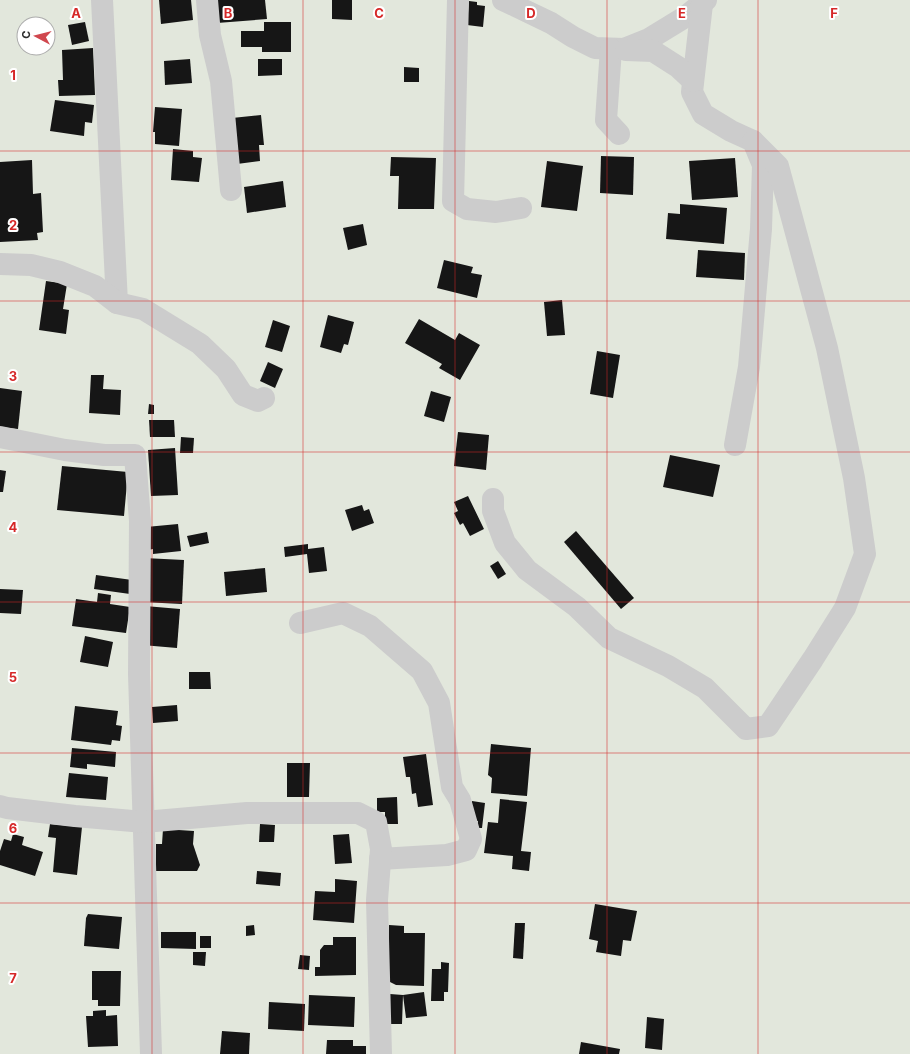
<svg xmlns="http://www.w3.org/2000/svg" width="910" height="1054" font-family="Inter,sans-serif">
	<rect width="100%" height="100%" fill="#fff"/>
	<path fill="#e2e7dc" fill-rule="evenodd" d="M 0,0 L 910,0 L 910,1054 L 0,1054 ZM 24,24 L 48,24 L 48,48 L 24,48 Z"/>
	<g fill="#161616">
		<polygon points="159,0 191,0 193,20 161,24"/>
		<polygon points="215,0 265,0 267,19 217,23"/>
		<polygon points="332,0 352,0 352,20 332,19"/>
		<polygon points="469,1 477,2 477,5 485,6 483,27 467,25"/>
		<polygon points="85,22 89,41 72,45 68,25"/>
		<polygon points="264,22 291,22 291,52 262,52 262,47 241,47 241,31 264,31"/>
		<polygon points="93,48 95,95 59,96 58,80 63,80 62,50"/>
		<polygon points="190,59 192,83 165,85 164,61"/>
		<polygon points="258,59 282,59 282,75 258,76"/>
		<polygon points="404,67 419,68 419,82 404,82"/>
		<polygon points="55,100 94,105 92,123 85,122 84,136 50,131"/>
		<polygon points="155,107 182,109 179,146 155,144 155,132 153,132"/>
		<polygon points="261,115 264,145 259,145 260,161 237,164 232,118"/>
		<polygon points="173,149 193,151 193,157 202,158 199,182 171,180"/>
		<polygon points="601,156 634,157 633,195 600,193"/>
		<polygon points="391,157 436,158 434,209 398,209 399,176 390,176"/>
		<polygon points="735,158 738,197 692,200 689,161"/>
		<polygon points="32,160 33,194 41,193 43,232 37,233 38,240 0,242 0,162"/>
		<polygon points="547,161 583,166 577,211 541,207"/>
		<polygon points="283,181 286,207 247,213 244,187"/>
		<polygon points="680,204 727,208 724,244 666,239 668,213 680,214"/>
		<polygon points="363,224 367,245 348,250 343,228"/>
		<polygon points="698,250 745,253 744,280 696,277"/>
		<polygon points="444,260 473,267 471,273 482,275 477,298 437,288"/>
		<polygon points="46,281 67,284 63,309 69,310 66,334 39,330"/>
		<polygon points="562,300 565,335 547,336 544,302"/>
		<polygon points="328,315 354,322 348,345 344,344 341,353 320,347"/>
		<polygon points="419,319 455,340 459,333 480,345 460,380 439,368 442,364 405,343"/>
		<polygon points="273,320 290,326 282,352 265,347"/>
		<polygon points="597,351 620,355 613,398 590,394"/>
		<polygon points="268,362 283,369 275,388 260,381"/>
		<polygon points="91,375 104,375 103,389 121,390 120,415 89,413"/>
		<polygon points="0,388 22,391 18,429 0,427"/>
		<polygon points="431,391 451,397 444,422 424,416"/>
		<polygon points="149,404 154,405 154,414 148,414"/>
		<polygon points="149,420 174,420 175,437 150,437"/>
		<polygon points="458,432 489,435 486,470 454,466"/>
		<polygon points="181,437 194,438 193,453 180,453"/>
		<polygon points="175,448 178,495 151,496 148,450"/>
		<polygon points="670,455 720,465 713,497 663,487"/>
		<polygon points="62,466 128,472 124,516 57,510"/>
		<polygon points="0,470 6,471 3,492 0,492"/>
		<polygon points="468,496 484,529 470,536 463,523 460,525 454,513 458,511 454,502"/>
		<polygon points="362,505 364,511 369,509 374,523 352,531 345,510"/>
		<polygon points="178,524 181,551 153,554 153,549 148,550 146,527"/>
		<polygon points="576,531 634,598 621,609 564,542"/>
		<polygon points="207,532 209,543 190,547 187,536"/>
		<polygon points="308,544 308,549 324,547 327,571 309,573 307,554 285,557 284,547"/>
		<polygon points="144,558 184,560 182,604 142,602"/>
		<polygon points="498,561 506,574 498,579 490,566"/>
		<polygon points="265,568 267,592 226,596 224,572"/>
		<polygon points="96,575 132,580 130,594 94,589"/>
		<polygon points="0,589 23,590 21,614 0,613"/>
		<polygon points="98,593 111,595 110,604 130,607 126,633 72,626 76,599 97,602"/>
		<polygon points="145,606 180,609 177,648 142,645"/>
		<polygon points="85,636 113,642 108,667 80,662"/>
		<polygon points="189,672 210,672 211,689 189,689"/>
		<polygon points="177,705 178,721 153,723 152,707"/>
		<polygon points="75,706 118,711 116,725 122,726 120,741 112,740 111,745 71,740"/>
		<polygon points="491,744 531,748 527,796 491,793 492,778 488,775"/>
		<polygon points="72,748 116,752 115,767 87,764 87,769 70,767"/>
		<polygon points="426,754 433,805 418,807 416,793 412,794 410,777 406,777 403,757"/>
		<polygon points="287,763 310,763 309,797 287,797"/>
		<polygon points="69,773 108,777 106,800 66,797"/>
		<polygon points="397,797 398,824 385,824 385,812 377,812 377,798"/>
		<polygon points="500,799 527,802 521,851 531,852 529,871 512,869 513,856 484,853 488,822 498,823"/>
		<polygon points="472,801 485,803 482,828 477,828 478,821 471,821"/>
		<polygon points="50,824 82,827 77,875 53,872 56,838 48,837"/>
		<polygon points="260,824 275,825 274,842 259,842"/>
		<polygon points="163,829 194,831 193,844 200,865 197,871 156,871 156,844 162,844"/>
		<polygon points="13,834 24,837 22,845 43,852 35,876 0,865 0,851 4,839 11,841"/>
		<polygon points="349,834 352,863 335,864 333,835"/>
		<polygon points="257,871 281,873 280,886 256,884"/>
		<polygon points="335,879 357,881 354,923 313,920 315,891 335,892"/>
		<polygon points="595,904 637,911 631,941 623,940 621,956 596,952 598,941 589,939"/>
		<polygon points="88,914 122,917 119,949 84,946 86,918"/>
		<polygon points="515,923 525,923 523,959 513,958"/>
		<polygon points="254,925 255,935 246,936 246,926"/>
		<polygon points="389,925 404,926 404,933 425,933 424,986 396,985 388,981"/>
		<polygon points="161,932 196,932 196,949 161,948"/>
		<rect x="200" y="936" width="11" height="12"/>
		<polygon points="333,937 356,937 356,975 315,976 315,967 320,967 320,950 324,945 333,945"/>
		<polygon points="193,952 206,952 205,966 193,965"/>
		<polygon points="300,955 310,956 309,970 298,969"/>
		<polygon points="441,962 449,963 448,992 444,992 444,1001 431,1001 432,969 441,969"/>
		<polygon points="92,971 121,971 120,1006 98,1006 98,1000 92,1000"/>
		<polygon points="424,992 427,1016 406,1018 403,995 402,1024 389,1024 390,994 403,995"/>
		<polygon points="309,995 355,997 354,1027 308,1025"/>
		<polygon points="269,1002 305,1004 304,1031 268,1029"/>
		<polygon points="106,1010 106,1016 117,1015 118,1046 88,1047 86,1016 93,1016 93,1011"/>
		<polygon points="647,1017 664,1019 662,1050 645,1048"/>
		<polygon points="222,1031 250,1033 249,1054 220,1054"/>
		<polygon points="327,1040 353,1040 353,1046 366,1046 366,1054 326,1054"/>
		<polygon points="581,1042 620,1049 619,1054 579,1054"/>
	</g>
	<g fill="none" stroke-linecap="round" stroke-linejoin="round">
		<g stroke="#ccc" stroke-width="22">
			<polyline points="102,0 117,303"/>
			<polyline points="207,0 210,35 221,81 231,190"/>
			<polyline points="458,0 453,201 467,209 496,212 521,208"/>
			<polyline points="503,0 551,23 573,37 595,48 624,49 649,39 685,17 706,0"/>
			<polyline points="702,4 692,92 703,114 731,131 753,141 763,165 761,229 749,367 735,445"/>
			<polyline points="611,49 606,120 619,134"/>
			<polyline points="626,50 653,51 678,67 693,81"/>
			<polyline points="0,264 31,265 60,272 95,286 117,303 143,309 200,344 226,369 243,395 258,401 264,398"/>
			<polyline points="0,437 65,450 104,455 135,455 140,521 139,674 151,1054"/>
			<polyline points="493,499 493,511 505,543 527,570 577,607 609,638 668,666 705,688 746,729 768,726 813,659 845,608 865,554 854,478 827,348 778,166 753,141"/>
			<polyline points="300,623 343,613 370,626 422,671 439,703 452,787 460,800 471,839 466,850 447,855 380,859"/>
			<polyline points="0,806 7,808 75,816 144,822 247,813 358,813 376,822 381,849 377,900 381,1054"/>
		</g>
	</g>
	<path fill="none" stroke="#d62828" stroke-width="1" stroke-opacity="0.55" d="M 152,0 L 152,1054M 303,0 L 303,1054M 455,0 L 455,1054M 607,0 L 607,1054M 758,0 L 758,1054M 0,151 L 910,151M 0,301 L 910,301M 0,452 L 910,452M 0,602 L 910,602M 0,753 L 910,753M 0,903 L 910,903"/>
	<g font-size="13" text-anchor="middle" font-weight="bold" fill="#d62828" stroke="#fff" stroke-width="4" stroke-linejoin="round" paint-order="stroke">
		<text x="76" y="18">A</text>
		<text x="228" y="18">B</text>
		<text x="379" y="18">C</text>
		<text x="531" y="18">D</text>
		<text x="682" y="18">E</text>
		<text x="834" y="18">F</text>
		<text x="13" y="80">1</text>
		<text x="13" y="230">2</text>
		<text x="13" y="381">3</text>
		<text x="13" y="532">4</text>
		<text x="13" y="682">5</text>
		<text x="13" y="833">6</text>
		<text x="13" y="983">7</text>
	</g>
	<g transform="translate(36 36) rotate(277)"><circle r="19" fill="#ffffff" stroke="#acacac"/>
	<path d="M0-3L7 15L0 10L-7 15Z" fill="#d0474e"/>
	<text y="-6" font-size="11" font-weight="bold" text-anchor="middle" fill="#2f2f2f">С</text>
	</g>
</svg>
